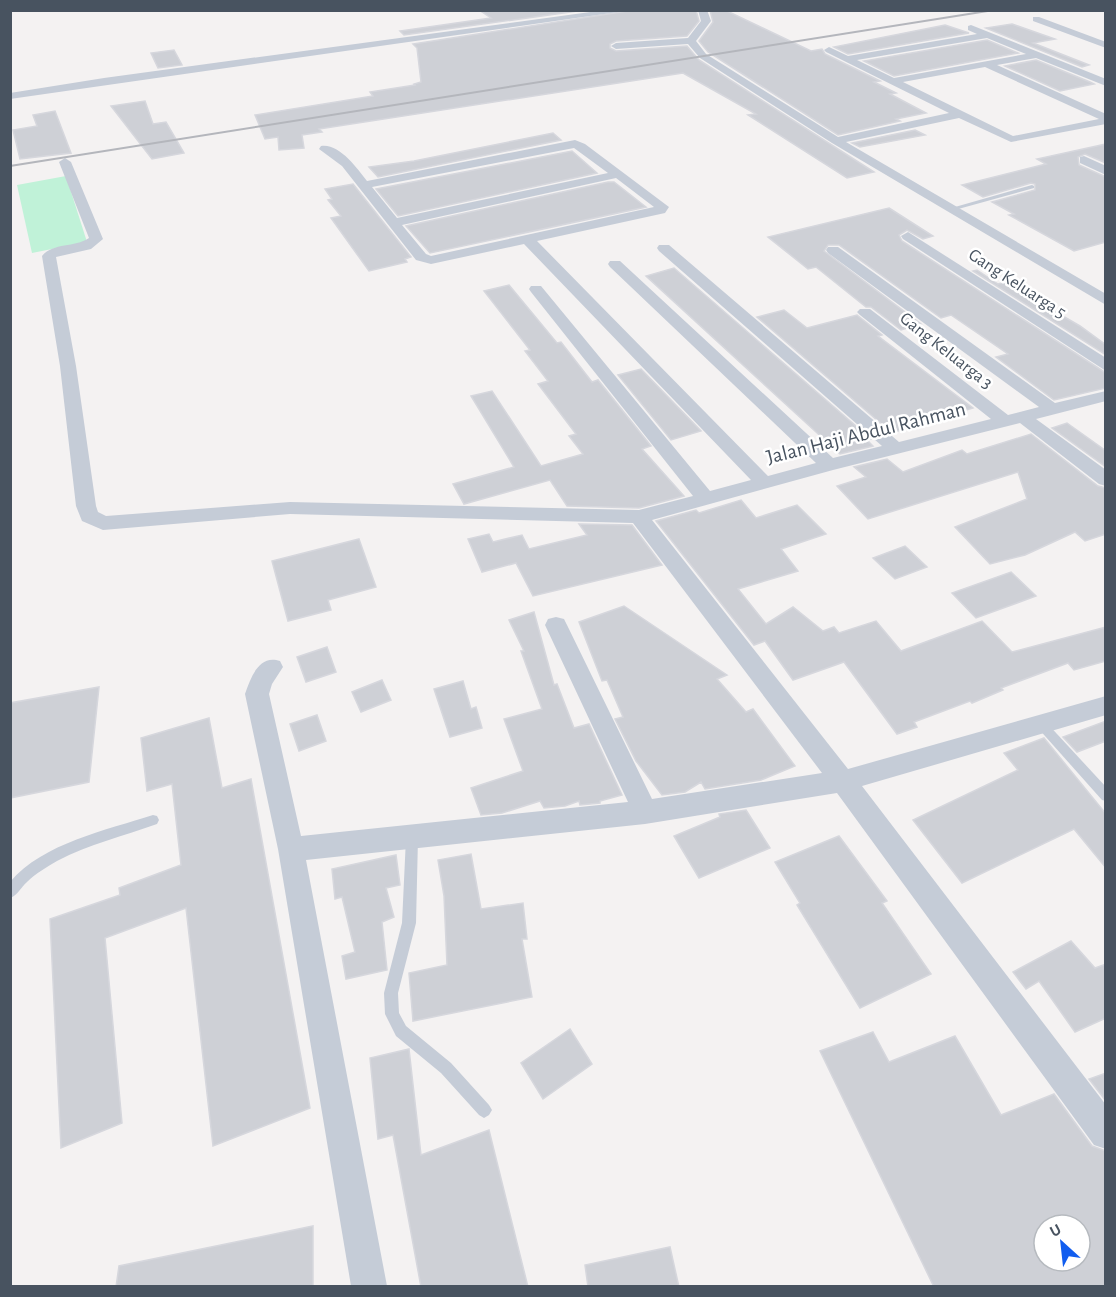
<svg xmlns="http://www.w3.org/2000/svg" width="1116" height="1297" font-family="'Alegreya Sans',sans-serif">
	<rect width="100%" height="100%" fill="#f4f2f2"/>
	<polygon fill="#c0f2d8" points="66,176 87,242 32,253 17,185"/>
	<g fill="#ced0d6" stroke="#d6d7dd" stroke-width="1.5" fill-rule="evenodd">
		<polygon points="479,10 585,10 404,35 400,31 491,18"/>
		<polygon points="634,10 696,10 699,21 687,36 616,41 610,44 610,48 616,51 687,46 699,60 874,172 847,178 748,115 756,114 683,73 319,129 322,132 302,135 304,148 279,150 278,137 265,139 255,115 373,96 370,92 415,85 414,84 421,82 417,48 413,44"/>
		<polygon points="710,10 725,10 811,51 822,49 825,54 880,81 874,82 896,93 890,94 926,113 896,119 900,121 838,135 708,52 699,41 713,22"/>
		<polygon points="1012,24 1055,39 1033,43 1089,65 1082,67 986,28"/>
		<polygon points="945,25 969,33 848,54 834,47"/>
		<polygon points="987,40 1018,53 894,76 864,61"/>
		<polygon points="174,50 182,65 158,68 151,53"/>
		<polygon points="1036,60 1090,82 1094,84 1060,91 1005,66"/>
		<polygon points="145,101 153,124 166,122 184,153 152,159 111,106"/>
		<polygon points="55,111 71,153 20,159 13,130 37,126 33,115"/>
		<polygon points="915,130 925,135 860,147 852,143"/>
		<polygon points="553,133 561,140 378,177 369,167 414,161"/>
		<polygon points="1106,144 1106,163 1085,154 1078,157 1079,165 1106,177 1106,242 1074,251 1009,215 1014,214 992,202 1035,190 1035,184 1031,183 983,197 962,185 1046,164 1037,159"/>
		<polygon points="572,151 597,173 398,216 376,189"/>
		<polygon points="608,182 614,182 646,207 430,253 406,226"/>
		<polygon points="353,184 411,257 405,259 407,262 369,271 331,218 341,216 328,200 332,199 325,189"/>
		<polygon points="889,208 933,236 923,239 907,230 899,235 902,241 1106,373 1106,388 1054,400 996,357 1008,354 951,315 941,318 839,245 828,245 824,251 921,324 901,330 871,307 866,307 816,267 808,269 768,237"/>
		<polygon points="674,268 871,439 867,440 873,446 840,454 646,276"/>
		<polygon points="977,270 998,284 1005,282 1040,306 1044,305 1080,326 1106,345 1106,355 973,271"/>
		<polygon points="509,285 557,343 561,342 592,382 598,380 651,446 642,449 684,496 639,508 567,506 550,480 464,504 453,484 514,467 471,396 492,391 541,466 583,454 569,436 576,434 538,384 548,381 525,351 530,350 484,291"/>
		<polygon points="784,310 807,328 857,315 882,335 878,336 973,408 892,433 757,317"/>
		<polygon points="641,369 701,431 671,440 618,375"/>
		<polygon points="1067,423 1106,451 1106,467 1052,428"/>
		<polygon points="1031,434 1098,486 1106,488 1106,534 1085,541 1075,532 1025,555 990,564 955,527 1027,499 1018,472 868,519 837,486 866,477 854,467 887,459 903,472 962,450 967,454"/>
		<polygon points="741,500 756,518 797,505 826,534 781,549 798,571 738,589 766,624 793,607 823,631 834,627 839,633 876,621 901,651 982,621 1012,652 1106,627 1106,661 1074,670 1068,663 1001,688 1003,690 972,703 970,701 914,722 917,727 897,734 844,662 793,680 765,641 754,645 656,521 696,510 699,513"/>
		<polygon points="579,524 632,525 662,565 533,596 516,563 482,572 468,539 489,534 493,542 522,535 529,549 587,535"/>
		<polygon points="359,539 376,587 328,600 331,610 288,621 272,561"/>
		<polygon points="905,546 927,567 895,579 873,558"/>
		<polygon points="1011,572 1036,596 976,618 952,593"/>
		<polygon points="624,606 727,675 717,679 746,712 753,709 795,766 761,780 705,789 701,782 685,792 662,795 636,761 615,719 623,717 607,680 602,681 579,622"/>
		<polygon points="534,612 554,685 557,684 574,728 589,724 622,795 600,801 600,803 580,805 579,801 565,806 544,808 540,801 502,813 481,815 471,788 523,771 504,719 542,709 521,651 524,651 509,620"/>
		<polygon points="327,647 336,672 306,682 297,657"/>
		<polygon points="382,680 391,700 361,712 352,692"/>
		<polygon points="463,681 471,709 476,707 482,728 450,737 434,689"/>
		<polygon points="99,687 89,782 10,798 10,703"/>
		<polygon points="317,715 326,741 299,751 290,724"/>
		<polygon points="209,718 222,788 251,779 310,1108 213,1146 186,908 105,938 122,1123 61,1148 50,919 120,895 119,888 181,865 172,784 147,791 141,738"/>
		<polygon points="1106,721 1106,741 1077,752 1063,737"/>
		<polygon points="1044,738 1106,814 1106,868 1074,829 962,883 913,820 1018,770 1004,753"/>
		<polygon points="746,810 770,848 699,878 674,836 720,817 719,814"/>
		<polygon points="839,836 887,901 882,903 931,974 860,1008 797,905 800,903 775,862"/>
		<polygon points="471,854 481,909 523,903 527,939 522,939 532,997 413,1021 409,973 447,965 444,896 438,860"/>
		<polygon points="396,855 400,885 386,888 394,917 382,922 387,970 346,979 342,956 355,952 342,897 335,899 332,869"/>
		<polygon points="1071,941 1095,968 1106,964 1106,1018 1075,1032 1039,981 1026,989 1013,972"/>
		<polygon points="570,1029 592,1064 543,1099 521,1063"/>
		<path d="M 873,1032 L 889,1062 L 955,1036 L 1001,1115 L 1054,1094 L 1092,1146 L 1106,1151 L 1106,1287 L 934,1287 L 820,1051 ZM 1044,1225 L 1080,1225 L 1080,1261 L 1044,1261 Z"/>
		<polygon points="409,1049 421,1155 489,1130 528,1287 421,1287 393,1135 378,1139 370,1058"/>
		<polygon points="1106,1073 1106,1101 1089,1079"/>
		<polygon points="313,1226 313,1287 116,1287 119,1266"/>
		<polygon points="670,1247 679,1287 588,1287 585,1265"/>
	</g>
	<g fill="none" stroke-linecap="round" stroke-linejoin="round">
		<g fill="#c5ccd7" fill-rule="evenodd">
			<polygon points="1032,185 1034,186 1034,188 951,211 948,209"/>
			<polygon points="1041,719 1045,721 1106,787 1106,801 1102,800 1037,727 1035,724 1037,721"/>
			<path d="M 153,815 L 157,816 L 159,820 L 157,824 C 124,836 89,844 57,861 C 47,867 36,873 27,882 C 21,887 18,895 10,898 L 10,882 C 43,843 107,830 153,815 Z"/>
			<polygon points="412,832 416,834 418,838 416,923 398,993 399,1013 406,1026 451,1063 489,1105 492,1110 489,1115 484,1118 479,1115 441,1073 396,1036 385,1014 384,993 402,923 406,838 408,834"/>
		</g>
		<g fill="#c5ccd7" fill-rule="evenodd">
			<polygon points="605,10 632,10 10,99 10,93 104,78"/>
			<path d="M 698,10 L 707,10 L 711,21 L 696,41 L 706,54 L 838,137 L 949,113 L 826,52 L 824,50 L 829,47 L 848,56 L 977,34 L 968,30 L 968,26 L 971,25 L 1106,79 L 1106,86 L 1036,58 L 997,65 L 1106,114 L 1106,124 L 1011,142 L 959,118 L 846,142 L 1106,294 L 1106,305 L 832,143 L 700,58 L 688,44 L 616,49 L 611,46 L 616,43 L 688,38 L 701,21 ZM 987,38 L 1026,54 L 894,78 L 857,60 ZM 985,67 L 1099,119 L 1013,136 L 903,82 Z"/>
			<polygon points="1033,17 1039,17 1106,42 1106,48 1033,21"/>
			<path d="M 575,140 L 585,144 L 669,207 L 665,213 L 537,241 L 768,476 L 816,463 L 610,267 L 608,264 L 610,261 L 620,261 L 833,458 L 882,446 L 659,251 L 657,248 L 659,245 L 669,245 L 899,442 L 991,419 L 860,315 L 857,312 L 860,309 L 870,309 L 1008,415 L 1039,407 L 828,253 L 826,250 L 828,247 L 838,247 L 1055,403 L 1106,391 L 1106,401 L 1036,419 L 1106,470 L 1106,486 L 1099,484 L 1020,423 L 833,470 L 652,520 L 848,769 L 1106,696 L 1106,715 L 862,786 L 1106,1105 L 1106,1149 L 1094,1145 L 837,793 L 645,824 L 306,860 L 387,1286 L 351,1286 L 278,849 L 245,694 C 251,677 259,654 280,661 L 283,667 L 272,684 L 269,694 L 301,836 L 628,802 L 545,625 L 548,619 L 556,617 L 564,619 L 567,625 L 652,799 L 822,773 L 633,523 L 290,514 L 103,530 L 82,521 L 76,506 L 60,366 L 42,256 C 54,242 74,248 89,238 L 59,162 L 65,158 L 71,162 L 103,239 L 91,249 L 56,257 L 76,366 L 96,506 L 98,512 L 106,516 L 290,502 L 639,510 L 693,496 L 531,292 L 529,289 L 531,286 L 541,286 L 710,491 L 751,480 L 524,244 L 431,264 L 416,260 L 342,166 L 319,149 L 321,146 C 339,143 357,168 367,181 ZM 574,148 L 608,173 L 397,218 L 372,187 ZM 616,178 L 654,207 L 431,256 L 426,254 L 402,225 Z"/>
			<polygon points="1084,156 1106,166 1106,175 1080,163 1080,157"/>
			<polygon points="908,232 1106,358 1106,371 903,239 901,236"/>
		</g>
		<polyline stroke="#b4b6bc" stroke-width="2" points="10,166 994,10"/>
	</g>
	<g text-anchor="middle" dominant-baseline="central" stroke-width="5" stroke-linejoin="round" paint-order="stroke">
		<g font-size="18" fill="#485360" stroke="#fff">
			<text transform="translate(1017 284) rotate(33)">Gang Keluarga 5</text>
			<text transform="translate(946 351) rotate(38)">Gang Keluarga 3</text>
		</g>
		<g font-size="21" fill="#485360" stroke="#fff">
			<text transform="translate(866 433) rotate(-14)">Jalan Haji Abdul Rahman</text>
		</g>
	</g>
	<rect width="1116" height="1297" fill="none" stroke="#485360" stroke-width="24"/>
	<g transform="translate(1062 1243) rotate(333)"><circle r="28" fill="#ffffff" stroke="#b6babf" stroke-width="1.5"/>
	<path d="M0-4.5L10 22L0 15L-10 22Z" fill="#115def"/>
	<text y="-9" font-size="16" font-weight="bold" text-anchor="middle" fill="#485360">U</text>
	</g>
</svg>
